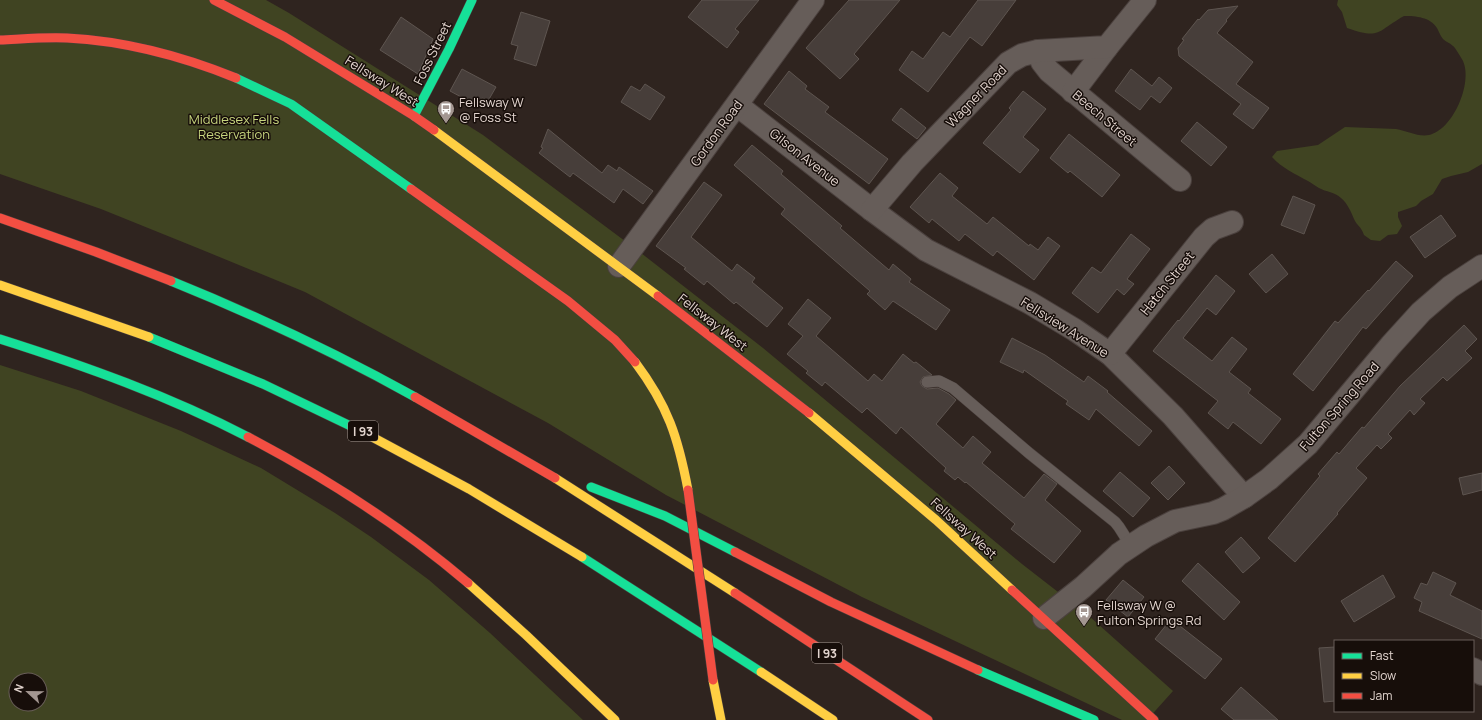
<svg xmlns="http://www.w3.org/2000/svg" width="1482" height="720" font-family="Manrope,sans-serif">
	<rect width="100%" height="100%" fill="#2f241f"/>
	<g fill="#404422" fill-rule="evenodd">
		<polygon points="0,0 266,0 289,13 483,135 641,253 763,348 1022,564 1089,616 1173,691 1147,720 1122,720 862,597 666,495 548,423 305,292 200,249 101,209 0,174"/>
		<path d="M 1338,0 L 1482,0 L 1482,164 L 1468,172 L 1451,176 L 1442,179 L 1433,194 L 1421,201 L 1416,206 L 1398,212 L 1398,217 L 1402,226 L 1397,234 L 1388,235 L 1380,241 L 1371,240 L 1364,235 C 1361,226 1357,226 1354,219 C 1351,212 1348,204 1341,198 C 1335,192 1326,192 1319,188 C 1315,186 1312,183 1308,181 C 1295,174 1282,168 1272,157 L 1277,151 L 1318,145 L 1345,127 L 1396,129 C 1407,131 1418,137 1429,135 C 1453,130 1473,83 1463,61 C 1462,59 1455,47 1453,46 C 1450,43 1446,42 1443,39 C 1440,35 1439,32 1437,28 C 1430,17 1416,16 1404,16 C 1377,31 1381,40 1347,28 L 1342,12 L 1337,5 Z"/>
		<path d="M 0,365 L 81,391 L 181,431 L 261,468 L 335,513 L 371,537 L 429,580 L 490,633 L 583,720 L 0,720 ZM 16,680 L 40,680 L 40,704 L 16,704 Z"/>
	</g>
	<g fill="#473e3a" stroke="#5e5550">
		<polygon points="702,0 759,0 735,29 739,32 727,48 688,17"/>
		<polygon points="849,0 900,0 854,54 859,59 840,79 806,48"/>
		<polygon points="978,0 1016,0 982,46 970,37 928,92 899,70 912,51 923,59 943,32 950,37"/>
		<polygon points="1238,6 1226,20 1227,21 1217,33 1253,62 1236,84 1269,108 1253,129 1233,114 1241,104 1179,56 1178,48 1184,40 1182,39 1198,19 1199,20 1208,10"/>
		<polygon points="521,12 550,21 536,66 514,59 518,46 511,44"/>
		<polygon points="401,17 433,39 418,74 380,50"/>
		<polygon points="462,69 496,87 488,101 482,98 478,106 450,91"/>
		<polygon points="1131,69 1152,86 1159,77 1172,88 1160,103 1151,96 1140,110 1115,91"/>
		<polygon points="789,71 807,86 805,89 829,107 825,112 888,159 869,184 764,104"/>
		<polygon points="645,84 665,97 650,120 621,102 631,86 640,91"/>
		<polygon points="1023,91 1046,109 1023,137 1039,150 1020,173 983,143 1011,110 1009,108"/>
		<polygon points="901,108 926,128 917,139 892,120"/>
		<polygon points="1197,122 1227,147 1211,166 1181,141"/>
		<polygon points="548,129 602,173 608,165 617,171 619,167 653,191 643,204 623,189 614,203 573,173 570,177 539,153 543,148 541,147"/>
		<polygon points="1069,134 1120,175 1102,197 1070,171 1068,173 1050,158"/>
		<polygon points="752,145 783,171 781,174 842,226 840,228 889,270 893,264 911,279 909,282 950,310 936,330 893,301 885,310 867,294 870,291 781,214 785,209 734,165"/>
		<polygon points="940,173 958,188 952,196 987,224 993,217 1029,246 1030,244 1038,250 1048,237 1060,246 1034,280 997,251 993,256 965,234 959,241 932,219 929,223 910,207"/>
		<polygon points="704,182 722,195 691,237 732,271 737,264 755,278 752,282 783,308 767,327 736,302 734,304 707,281 704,285 684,269 686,268 656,246"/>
		<polygon points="1293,196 1315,205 1304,234 1281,225"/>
		<polygon points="1441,215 1456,236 1425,258 1410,237"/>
		<polygon points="1131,234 1150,249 1127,279 1134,284 1124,295 1117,289 1098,313 1072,293 1092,267 1101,273"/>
		<polygon points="1272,254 1288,274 1266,293 1249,274"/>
		<polygon points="1396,261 1413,276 1366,329 1363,327 1313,391 1293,374 1335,321 1338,323 1368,290 1369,291"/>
		<polygon points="1216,275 1235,291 1216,315 1207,308 1183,338 1212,361 1232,337 1247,349 1229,372 1251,389 1248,393 1281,419 1261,444 1233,422 1228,429 1208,413 1218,401 1153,351 1178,320 1179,321"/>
		<polygon points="808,299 831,318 816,336 868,381 874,374 882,381 903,354 914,363 916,362 932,375 923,377 920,382 922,386 927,389 938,388 949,394 956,400 936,424 963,448 973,436 991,452 982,463 1024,498 1044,474 1057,484 1045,500 1081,531 1054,563 1011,529 1015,524 966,482 965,483 958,477 955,480 944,471 946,468 901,427 896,434 867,408 862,413 825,382 822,386 806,373 808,371 787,354 803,336 788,324"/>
		<polygon points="1464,325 1477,339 1465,351 1472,358 1447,381 1443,377 1420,399 1425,403 1414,415 1410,410 1388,434 1392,438 1381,449 1377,445 1356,468 1367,478 1337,513 1338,514 1295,562 1268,538 1320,476 1318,474 1337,452 1339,454 1362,427 1364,428 1400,386"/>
		<polygon points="1012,338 1045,355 1084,382 1088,376 1108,391 1107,392 1152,431 1139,446 1096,409 1089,420 1066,404 1068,401 1024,370 1023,373 1000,362"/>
		<polygon points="1169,466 1185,483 1168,500 1151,483"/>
		<polygon points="1120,472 1150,498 1133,517 1103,491"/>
		<polygon points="1482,473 1482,490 1463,495 1459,478"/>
		<polygon points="1241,537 1260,558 1243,573 1225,552"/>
		<polygon points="1198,563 1240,602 1224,620 1182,581"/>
		<polygon points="1433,572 1456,583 1450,595 1482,611 1482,639 1419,611 1422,602 1414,598 1421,583 1427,585"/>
		<polygon points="1383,575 1395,597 1354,622 1341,601"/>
		<polygon points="1123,580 1144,597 1128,617 1106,600"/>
		<polygon points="1171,619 1222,659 1205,679 1155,639"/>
		<polygon points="1335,647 1335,701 1324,702 1319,648"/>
		<polygon points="1241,687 1278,720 1234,720 1221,709"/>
	</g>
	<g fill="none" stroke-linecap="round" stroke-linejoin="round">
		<defs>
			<polyline id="lane" points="927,382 939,381 953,388 1029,453 1115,522 1119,527 1131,546"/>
			<g id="street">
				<polyline points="1038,51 1042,62 1049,71 1180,180"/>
				<polyline points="1073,92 1107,47"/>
				<polyline points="737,105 872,210 926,250 1030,303 1075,330 1110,354 1173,416 1244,497"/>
				<polyline points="872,210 912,163 1008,63 1022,55 1038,51 1107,47 1145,0"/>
				<polyline points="619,266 813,0"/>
				<polyline points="1110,354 1204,237 1213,229 1232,222"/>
				<polyline points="1044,618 1083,587 1119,554 1146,536 1175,521 1213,513 1223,509 1244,497 1269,479 1308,444 1391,345 1421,312 1450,287 1482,266"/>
				<polyline points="1473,669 1482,674"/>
			</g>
			<g id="fast">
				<polyline points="236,78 291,104 411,189"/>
				<polyline points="414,116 449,49 472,0"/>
				<path d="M 171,281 C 255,315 336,353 415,397"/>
				<polyline points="149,337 263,384 361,431"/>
				<path d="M 0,339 C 85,366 169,396 248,437"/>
				<polyline points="591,487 665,516 735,552"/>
				<polyline points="582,557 761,672"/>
				<polyline points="978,670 1094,720"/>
			</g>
			<g id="slow">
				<polyline points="434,130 658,296"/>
				<polyline points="0,285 149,337"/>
				<path d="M 635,362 C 668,406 678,437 688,490"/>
				<polyline points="809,413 936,520 1012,590"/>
				<polyline points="361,431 469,489 582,557"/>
				<polyline points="555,478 735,593"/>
				<polyline points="468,583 526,635 615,720"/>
				<polyline points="761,672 833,720"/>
				<polyline points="713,680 721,720"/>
			</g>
			<g id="jam">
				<polyline points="214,0 285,37 414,116 434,130"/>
				<path d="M 0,40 C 22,39 45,37 67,38 C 126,41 182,56 236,78"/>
				<polyline points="411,189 568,301 615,340 635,362"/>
				<polyline points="0,218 96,252 171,281"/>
				<polyline points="658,296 809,413"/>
				<polyline points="415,397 555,478"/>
				<path d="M 248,437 C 326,478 401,526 468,583"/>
				<polyline points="735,552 831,602 978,670"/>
				<polyline points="1012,590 1154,720"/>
				<polyline points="735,593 928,720"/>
			</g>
		</defs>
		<use href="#lane" stroke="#4b413e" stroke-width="12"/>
		<use href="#street" stroke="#4b413e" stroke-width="24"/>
		<use href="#fast" stroke="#4b413e" stroke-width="10"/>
		<use href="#slow" stroke="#4b413e" stroke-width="10"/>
		<use href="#jam" stroke="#4b413e" stroke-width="10"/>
		<use href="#lane" stroke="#665d59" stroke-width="11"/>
		<use href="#street" stroke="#665d59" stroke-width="22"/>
		<use href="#fast" stroke="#16e098" stroke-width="9"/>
		<use href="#slow" stroke="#ffcf43" stroke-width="9"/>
		<use href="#jam" stroke="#f24e42" stroke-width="9"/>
		<defs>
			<polyline id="jam-bridge" points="688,490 713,680"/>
		</defs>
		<use href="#jam-bridge" stroke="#4b413e" stroke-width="10" stroke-linecap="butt"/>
		<use href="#jam-bridge" stroke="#f24e42" stroke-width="9"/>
	</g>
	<defs>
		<symbol id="bus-pin" viewBox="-11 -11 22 30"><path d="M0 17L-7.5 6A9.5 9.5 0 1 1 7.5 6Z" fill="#a39691" stroke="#170e0a"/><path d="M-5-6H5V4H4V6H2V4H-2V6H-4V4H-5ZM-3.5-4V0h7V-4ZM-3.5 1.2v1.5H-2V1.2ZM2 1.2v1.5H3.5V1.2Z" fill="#fff"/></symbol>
	</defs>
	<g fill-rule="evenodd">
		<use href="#bus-pin" x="436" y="99" width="20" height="27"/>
		<use href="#bus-pin" x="1074" y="602" width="20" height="27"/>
	</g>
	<g text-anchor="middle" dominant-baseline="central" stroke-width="3" stroke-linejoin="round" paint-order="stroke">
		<g fill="#170e0a" stroke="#a59993" stroke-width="1">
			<rect x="348" y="421" width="30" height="20" rx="3"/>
			<rect x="812" y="643" width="30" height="20" rx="3"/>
		</g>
		<g font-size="12" font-weight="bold" fill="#e2d4ce">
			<text x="363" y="431">I 93</text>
			<text x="827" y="653">I 93</text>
		</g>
		<g font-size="13" fill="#e2d4ce" stroke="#170e0a">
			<text transform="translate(432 53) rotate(-64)">Foss Street</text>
			<text transform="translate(382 81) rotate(32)">Fellsway West</text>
			<text transform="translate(976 96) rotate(-46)">Wagner Road</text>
			<text transform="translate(1105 118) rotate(40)">Beech Street</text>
			<text transform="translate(716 133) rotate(-54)">Gordon Road</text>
			<text transform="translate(805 157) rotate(38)">Gilson Avenue</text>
			<text transform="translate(1167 283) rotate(-51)">Hatch Street</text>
			<text transform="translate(713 322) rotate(38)">Fellsway West</text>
			<text transform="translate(1065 327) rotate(32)">Fellsview Avenue</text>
			<text transform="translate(1339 406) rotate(-49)">Fulton Spring Road</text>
			<text transform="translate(964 528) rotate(42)">Fellsway West</text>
		</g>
		<g font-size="13" fill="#e2d4ce" stroke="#170e0a" text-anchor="start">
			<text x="459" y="102">Fellsway W<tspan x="459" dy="15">@ Foss St</tspan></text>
			<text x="1097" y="605">Fellsway W @<tspan x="1097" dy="15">Fulton Springs Rd</tspan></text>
		</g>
		<g font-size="13" fill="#c7d57e" stroke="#170e0a">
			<text x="234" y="119">Middlesex Fells<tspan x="234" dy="15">Reservation</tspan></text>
		</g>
	</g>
	<rect x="1334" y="640" width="140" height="72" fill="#170e0a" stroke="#685d58"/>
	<rect x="1342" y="653" width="20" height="6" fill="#16e098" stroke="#685d58"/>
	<text x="1370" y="660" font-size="12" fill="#e2d4ce">Fast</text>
	<rect x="1342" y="673" width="20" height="6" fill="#ffcf43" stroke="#685d58"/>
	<text x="1370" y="680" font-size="12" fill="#e2d4ce">Slow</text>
	<rect x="1342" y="693" width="20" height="6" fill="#f24e42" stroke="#685d58"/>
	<text x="1370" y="700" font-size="12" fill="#e2d4ce">Jam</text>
	<g transform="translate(28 692) rotate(292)"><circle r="19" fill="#170e0a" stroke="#685d58"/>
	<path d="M0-3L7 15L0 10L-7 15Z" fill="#a39691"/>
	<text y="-6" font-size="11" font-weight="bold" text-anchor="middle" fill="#e2d4ce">N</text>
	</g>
</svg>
